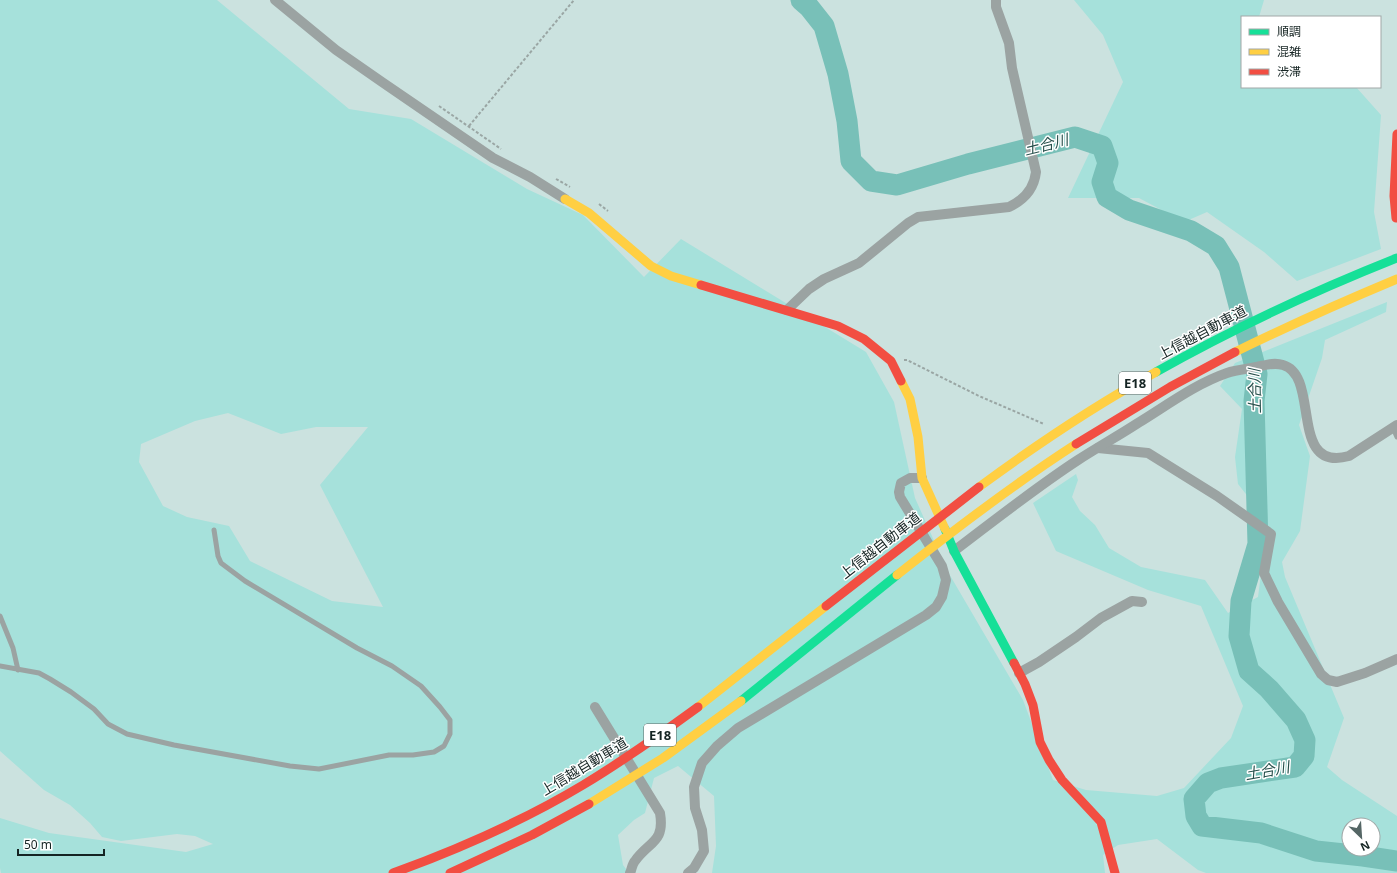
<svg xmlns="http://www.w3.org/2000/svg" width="1397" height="873" font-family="'Noto Sans','Noto Sans JP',sans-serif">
	<rect width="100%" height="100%" fill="#cbe2df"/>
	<g fill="#a6e1db" fill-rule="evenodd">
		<path d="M 0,0 L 217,0 L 349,109 L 411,119 L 527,189 L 583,215 L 644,277 L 681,239 L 866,352 L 894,402 L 915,498 L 948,572 L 1023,700 L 1053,780 L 1086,790 L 1157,796 L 1184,788 L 1231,738 L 1243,706 L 1201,606 L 1148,590 L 1056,551 L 1033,503 L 1076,474 L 1078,480 L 1072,497 L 1080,511 L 1095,525 L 1109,548 L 1141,567 L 1205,580 L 1228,613 L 1258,597 L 1268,522 L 1238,484 L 1235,457 L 1242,409 L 1220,386 L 1235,363 L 1387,302 L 1386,312 L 1325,340 L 1322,358 L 1299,425 L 1310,456 L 1300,531 L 1282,562 L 1285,577 L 1344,718 L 1327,767 L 1342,780 L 1397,816 L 1397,873 L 1206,873 L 1198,870 L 1157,839 L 1118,845 L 1103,855 L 1105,873 L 712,873 L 716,846 L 714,796 L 678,766 L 654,778 L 645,813 L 634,820 L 618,835 L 623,865 L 629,873 L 1,873 L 0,868 L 0,818 L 49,833 L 186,852 L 213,844 L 195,836 L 177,834 L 121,841 L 102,837 L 90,823 L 70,805 L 44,790 L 0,751 ZM 228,413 L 281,434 L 316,427 L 368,427 L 320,485 L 383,607 L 332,601 L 250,561 L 229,526 L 187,517 L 163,506 L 139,462 L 141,444 L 195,421 ZM 1349,825 L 1373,825 L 1373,849 L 1349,849 Z"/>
		<polygon points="1074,0 1264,0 1259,17 1242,17 1242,87 1356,87 1381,115 1374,212 1381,249 1297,281 1264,252 1207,212 1184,222 1139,198 1068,198 1123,82 1103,35"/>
	</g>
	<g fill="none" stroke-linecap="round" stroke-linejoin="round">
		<polyline stroke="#78c0b8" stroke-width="21" points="801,0 809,7 824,26 838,74 847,121 851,161 871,181 897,185 968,164 1075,137 1102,146 1108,163 1102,182 1107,197 1129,210 1191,231 1216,246 1229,267 1257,374 1254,401 1258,544 1241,601 1239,636 1249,671 1269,689 1296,720 1305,740 1304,756 1295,767 1221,778 1208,783 1194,799 1196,816 1202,826 1261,833 1316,851 1363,856 1397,861"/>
		<g stroke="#9aa6a4" stroke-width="2" stroke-dasharray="3 2" stroke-linecap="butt">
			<polyline points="439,106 501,149"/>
			<polyline points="469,126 574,0"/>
			<polyline points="556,179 570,187"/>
			<polyline points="599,204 608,211"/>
			<polyline points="904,360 907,360 979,396 1044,424"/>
		</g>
		<g stroke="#9ba3a2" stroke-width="5">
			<polyline points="1393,428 1397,437"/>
			<polyline points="0,616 13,648 18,670"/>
			<polyline points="0,666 39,673 50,679 71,692 94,709 108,724 127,734 174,745 290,766 319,769 389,755 413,755 434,752 444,746 450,734 450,720 440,707 421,686 392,666 357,648 245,581 221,563 218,556 214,530"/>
		</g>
		<g stroke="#9ba3a2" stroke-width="10">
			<polyline points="275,0 336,50 382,82 493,158 530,177 565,199"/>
			<path d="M 787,310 L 809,289 L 824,279 L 859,263 L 908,223 L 918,217 L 1009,207 C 1024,200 1034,189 1036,172 L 1012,68 L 1009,43 L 996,7 L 996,0"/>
			<polyline points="1098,448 1148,453 1217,496 1271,534 1264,573 1278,602 1321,674 1328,680 1337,682 1365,673 1397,659"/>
			<path d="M 954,551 C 995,520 1035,488 1078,460 C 1098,447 1118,436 1138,423 C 1166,406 1195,384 1227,373 C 1236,370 1247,369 1257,367 C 1266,365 1274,362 1283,365 C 1321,376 1288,473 1349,456 L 1397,425"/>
			<polyline points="1019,673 1039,662 1076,637 1101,618 1132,601 1142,602"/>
			<path d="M 595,707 L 660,813 C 665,843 649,841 635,861 C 632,864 632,869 630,873"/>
			<polyline points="688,873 694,868 704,851 702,830 695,808 694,787 702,763 717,746 738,728 926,615 936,607 942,597 946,580 942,566 900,497 899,492 901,483 910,478 922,478"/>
		</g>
		<g stroke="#16e098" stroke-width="9">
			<path d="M 1156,372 C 1234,328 1314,291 1397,258"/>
			<polyline points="945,529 954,551 1014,663"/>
			<polyline points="741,701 897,575"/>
		</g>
		<g stroke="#ffcf43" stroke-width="9">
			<polyline points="565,199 589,213 651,266 671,276 701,285"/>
			<path d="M 1235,352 C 1288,326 1342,302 1397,279"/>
			<polyline points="901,381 910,399 918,437 922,478 945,529"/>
			<path d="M 979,487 C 1036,445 1094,406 1156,372"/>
			<path d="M 897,575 C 955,529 1014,484 1076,444"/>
			<polyline points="698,707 826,606"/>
			<polyline points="589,804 663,758 741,701"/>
		</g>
		<g stroke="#f24e42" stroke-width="9">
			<polyline points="1396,218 1394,196 1397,134"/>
			<polyline points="701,285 838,326 864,339 891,361 901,381"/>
			<polyline points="1076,444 1170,387 1235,352"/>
			<polyline points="826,606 979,487"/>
			<polyline points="1014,663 1025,684 1033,705 1040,742 1049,760 1062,780 1101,822 1115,873"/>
			<path d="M 393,873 C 459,849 523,821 583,785 C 623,761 661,734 698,707"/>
			<polyline points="450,873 532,835 589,804"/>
		</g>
	</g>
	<g text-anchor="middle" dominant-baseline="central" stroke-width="3" stroke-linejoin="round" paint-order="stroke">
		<g fill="#fff" stroke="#5b6665" stroke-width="1">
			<rect x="1119" y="372" width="32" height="22" rx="3"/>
			<rect x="644" y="724" width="32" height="22" rx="3"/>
		</g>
		<g font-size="13" font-weight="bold" fill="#152423">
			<text x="1135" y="383">E18</text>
			<text x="660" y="735">E18</text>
		</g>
		<g font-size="14" fill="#152423" stroke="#fff">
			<text transform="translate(1202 332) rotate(-28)">上信越自動車道</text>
			<text transform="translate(880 545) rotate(-38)">上信越自動車道</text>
			<text transform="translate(584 766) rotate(-31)">上信越自動車道</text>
		</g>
		<g font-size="15" font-style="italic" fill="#264f4b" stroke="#fff">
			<text transform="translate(1046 144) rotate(-14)">土合川</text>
			<text transform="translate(1254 391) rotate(-91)">土合川</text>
			<text transform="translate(1267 770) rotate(-10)">土合川</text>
		</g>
	</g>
	<rect x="1241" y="16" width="140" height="72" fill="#ffffff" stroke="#a1a7a7"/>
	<rect x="1249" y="29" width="20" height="6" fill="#16e098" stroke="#a1a7a7"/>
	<text x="1277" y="36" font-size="12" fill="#152423">順調</text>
	<rect x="1249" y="49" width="20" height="6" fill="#ffcf43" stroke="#a1a7a7"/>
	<text x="1277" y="56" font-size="12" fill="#152423">混雑</text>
	<rect x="1249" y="69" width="20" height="6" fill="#f24e42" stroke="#a1a7a7"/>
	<text x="1277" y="76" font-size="12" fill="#152423">渋滞</text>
	<g transform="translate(1361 837) rotate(155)"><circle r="19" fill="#ffffff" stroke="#a1a7a7"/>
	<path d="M0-3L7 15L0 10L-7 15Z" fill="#556665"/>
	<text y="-6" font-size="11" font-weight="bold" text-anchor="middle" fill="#152423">N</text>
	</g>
	<path d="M18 849v6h86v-6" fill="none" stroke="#152423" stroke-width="2"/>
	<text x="24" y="849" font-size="12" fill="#152423" stroke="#ffffff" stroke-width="3" paint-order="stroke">50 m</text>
</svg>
